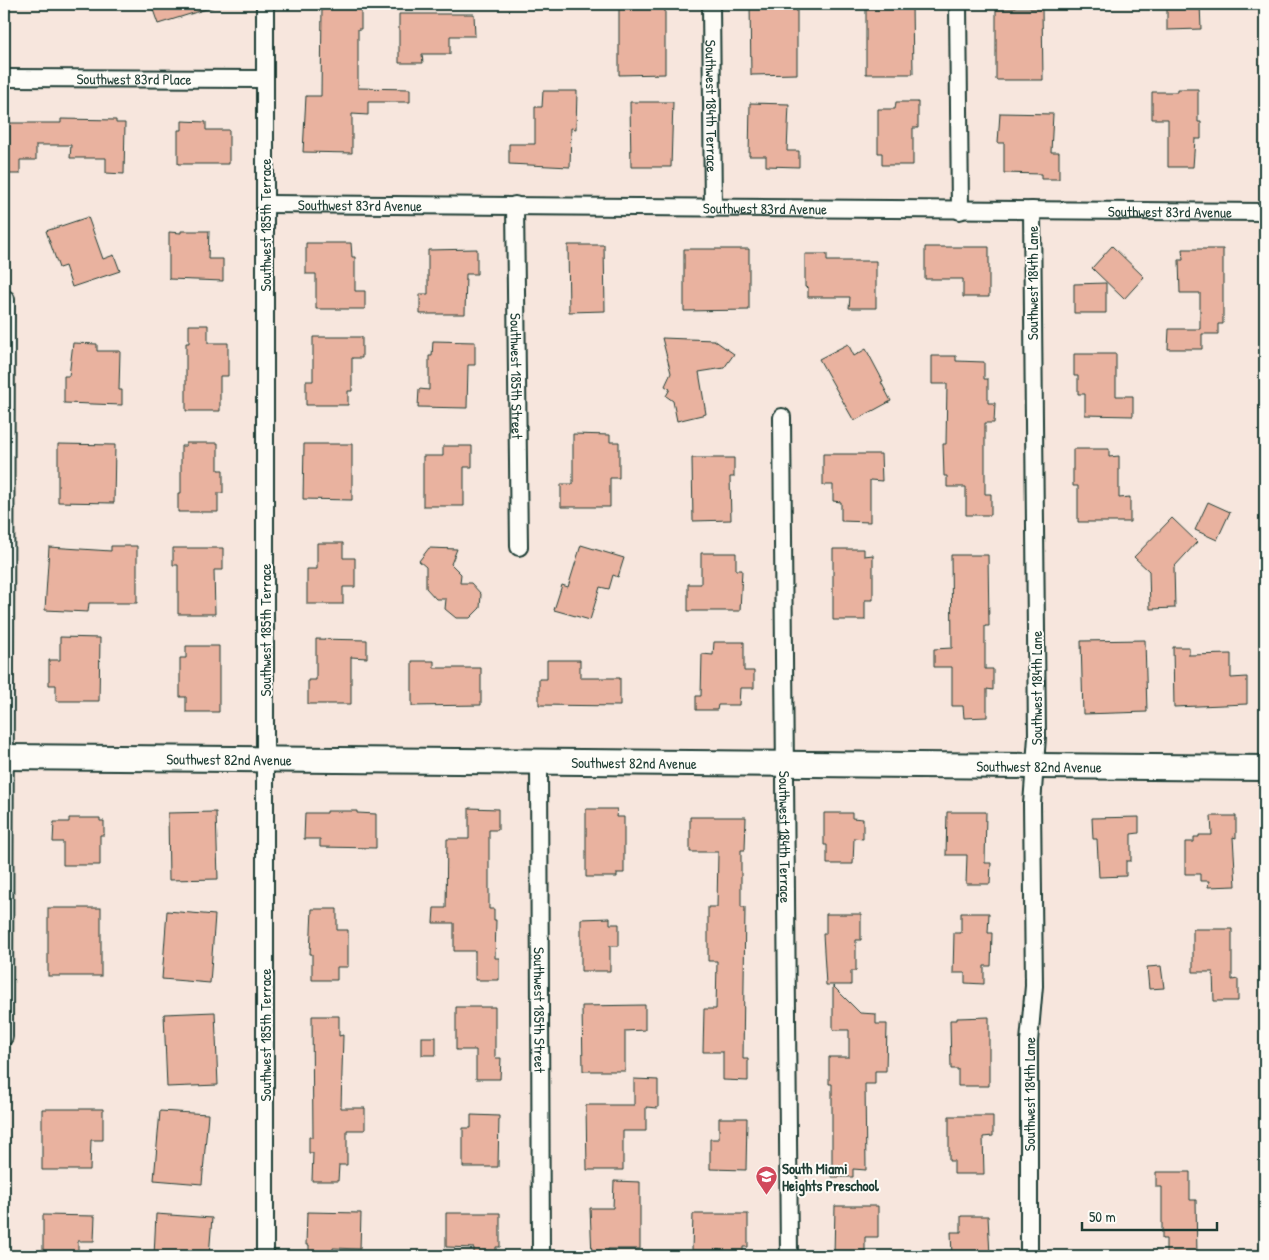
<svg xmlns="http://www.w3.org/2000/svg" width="1269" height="1260" font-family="'Patrick Hand',sans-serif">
	<rect width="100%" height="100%" fill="#f7e6dd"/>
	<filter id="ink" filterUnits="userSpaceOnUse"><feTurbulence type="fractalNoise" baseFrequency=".02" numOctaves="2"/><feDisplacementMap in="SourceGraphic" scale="10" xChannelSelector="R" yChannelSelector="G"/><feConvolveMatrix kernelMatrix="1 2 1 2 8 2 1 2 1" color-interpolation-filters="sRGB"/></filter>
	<g filter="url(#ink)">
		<g fill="#e9b29f" stroke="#1f3d34">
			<polygon points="151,4 212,4 213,7 158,24"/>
			<polygon points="619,4 665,4 665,74 619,75"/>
			<polygon points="750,4 797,4 797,74 751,75"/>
			<polygon points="866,4 912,4 913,74 866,74"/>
			<polygon points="1167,4 1200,4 1201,29 1167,30"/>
			<polygon points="322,6 361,6 361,29 358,29 358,88 410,89 410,102 368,102 368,115 352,114 352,153 303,152 306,96 321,96"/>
			<polygon points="996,8 1042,8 1043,80 996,80"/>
			<polygon points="399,14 474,14 475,36 450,36 450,54 422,54 423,63 399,63"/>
			<polygon points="1177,89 1198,89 1198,122 1201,122 1201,139 1195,139 1193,167 1168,167 1168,119 1152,119 1152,92 1177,92"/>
			<polygon points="543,91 577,91 576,129 571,128 570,167 509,164 509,144 535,144 535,107 542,107"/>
			<polygon points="630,102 673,102 671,167 631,167"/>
			<polygon points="896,102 918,102 918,128 913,128 913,165 882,165 882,153 878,153 878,109 895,109"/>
			<polygon points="750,103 789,104 787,151 799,151 799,167 766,166 766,156 749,156"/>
			<polygon points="1000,113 1053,114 1051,152 1059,152 1059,179 1041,179 1041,174 1004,173 1004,143 998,143"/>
			<polygon points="61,119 116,120 116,123 125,123 124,174 106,173 106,158 70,158 71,145 36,145 36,160 20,160 20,174 4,174 4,123 61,123"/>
			<polygon points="182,121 206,122 206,130 229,130 229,164 178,164 178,130 182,130"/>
			<polygon points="88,217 103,259 114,255 120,271 72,287 65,266 59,268 46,231"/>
			<polygon points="181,231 209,231 208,259 223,259 223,281 169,279 169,232 181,233"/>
			<polygon points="306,243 351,243 352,257 355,257 355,291 365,291 365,309 316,309 316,274 306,274"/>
			<polygon points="568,245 604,245 605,311 569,312"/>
			<polygon points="1112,246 1144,277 1124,299 1092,268"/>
			<polygon points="925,247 989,247 989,297 963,297 963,279 925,279"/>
			<polygon points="477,249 477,274 466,274 465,314 420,314 420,294 428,294 428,250"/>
			<polygon points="684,249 749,249 749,310 684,311"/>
			<polygon points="1182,249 1223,249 1223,324 1218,324 1218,334 1202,334 1202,349 1168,349 1169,329 1200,329 1200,293 1180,293 1179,260 1183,260"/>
			<polygon points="805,254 827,254 827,261 876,261 876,308 849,308 850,297 808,297 808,288 805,287"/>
			<polygon points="1106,283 1106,313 1074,313 1074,284"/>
			<polygon points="189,325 208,325 208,343 228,343 228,376 220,376 220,411 186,411 186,343 189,343"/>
			<polygon points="313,337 362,337 362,358 352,358 352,391 348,391 348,405 306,405 306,381 313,381"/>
			<polygon points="662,338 714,340 734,354 724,368 699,372 706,414 677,421 673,401 666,396 670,389 665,386 671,373"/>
			<polygon points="433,341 475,342 475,365 468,365 467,408 418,407 419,389 429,390 429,356 432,356"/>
			<polygon points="73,343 97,344 97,351 120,351 119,390 122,390 122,405 64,403 64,376 69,376"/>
			<polygon points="848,344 854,356 866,349 883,381 881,382 891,401 854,421 819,359"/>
			<polygon points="1074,354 1116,354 1116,396 1133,396 1133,416 1085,415 1085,394 1078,394 1078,376 1074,376"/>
			<polygon points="932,356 956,356 956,361 984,362 984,379 988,379 988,403 995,403 994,423 985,423 985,494 991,494 991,515 966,515 966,487 947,487 947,476 944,476 943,444 946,444 947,384 932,384"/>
			<polygon points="573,434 610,435 610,442 619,442 619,478 610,478 610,507 561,507 561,484 573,484"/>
			<polygon points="186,443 218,443 218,470 223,470 223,493 218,493 218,512 178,512 178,493 181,493 181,446 186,446"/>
			<polygon points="58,444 115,445 114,503 58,502"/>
			<polygon points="304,444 352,444 352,500 303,499"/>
			<polygon points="443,446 472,446 472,467 464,467 464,506 423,506 423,456 443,456"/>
			<polygon points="1073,449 1109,449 1109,457 1119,456 1119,498 1130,497 1130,522 1078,522 1078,486 1073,486"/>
			<polygon points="823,454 881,454 882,481 870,480 870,522 841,521 841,502 833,501 833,485 823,485"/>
			<polygon points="692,458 734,458 734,477 730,477 731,520 693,521"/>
			<polygon points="1208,502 1230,512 1217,540 1195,530"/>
			<polygon points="1172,518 1197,542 1174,567 1175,608 1150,609 1149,571 1134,557"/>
			<polygon points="317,543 343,543 343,558 355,558 355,587 343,587 343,604 307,604 307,569 317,569"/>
			<polygon points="581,545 624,558 618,577 613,575 609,589 600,587 590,620 554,610 562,585 568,587"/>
			<polygon points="111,546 137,546 137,603 89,603 88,612 45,610 49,547 111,551"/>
			<polygon points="173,548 223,548 223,570 214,570 215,614 178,614 178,565 173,565"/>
			<polygon points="429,548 457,549 451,564 461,574 460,583 471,583 481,594 480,608 470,618 456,618 445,609 446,599 436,599 426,588 426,567 419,561"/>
			<polygon points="833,549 864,549 864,556 873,555 873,600 865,600 865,620 833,620"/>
			<polygon points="701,553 736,553 736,570 742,570 740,611 688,611 688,584 701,584"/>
			<polygon points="951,555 988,555 989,626 985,626 985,669 993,669 993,690 987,689 987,717 964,718 963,706 952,706 952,667 934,667 934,649 952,648"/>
			<polygon points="60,637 100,638 99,701 56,701 56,685 49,685 49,660 60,660"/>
			<polygon points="316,639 367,640 367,658 351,657 351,704 308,704 308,680 316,680"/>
			<polygon points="1145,640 1147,712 1083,714 1081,641"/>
			<polygon points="714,642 744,642 744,671 754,671 754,688 740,688 739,705 718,705 717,710 696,710 696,696 701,696 702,654 713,655"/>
			<polygon points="186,646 219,646 219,712 186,712 186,697 180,697 180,658 186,658"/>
			<polygon points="1173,647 1189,647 1189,655 1231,654 1231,678 1247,677 1247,704 1174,707"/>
			<polygon points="547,660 580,660 580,678 620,678 620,706 539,705 539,679 547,679"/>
			<polygon points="412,661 434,661 434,668 481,668 481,705 412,706"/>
			<polygon points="469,808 498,809 498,830 489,830 489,909 494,909 494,920 496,920 495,958 499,958 499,980 475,980 475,951 454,951 454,923 433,923 434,908 446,908 447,839 469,839"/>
			<polygon points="586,809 617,809 616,817 624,817 624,873 617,873 617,877 586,877"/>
			<polygon points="327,811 357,811 357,813 376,814 376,848 320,847 320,839 304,839 305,813 327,813"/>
			<polygon points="216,812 218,879 169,880 168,813"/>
			<polygon points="947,812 986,812 985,863 991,863 990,884 966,884 967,855 946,855"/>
			<polygon points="824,813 852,813 852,818 863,819 863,839 854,838 853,864 827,864 827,845 824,845"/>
			<polygon points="1211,816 1236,816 1236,838 1233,837 1236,886 1208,887 1209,881 1200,881 1200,874 1185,874 1185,842 1194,842 1194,837 1199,837 1199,835 1212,835"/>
			<polygon points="690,817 746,817 745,850 741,850 741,907 745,907 743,1059 748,1059 748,1081 723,1080 723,1052 703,1052 704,1009 716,1009 717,961 708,961 708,907 717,907 718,852 690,852"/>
			<polygon points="1139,817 1139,833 1131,834 1131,861 1126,861 1126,876 1099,877 1097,839 1093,839 1092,818"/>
			<polygon points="69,818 100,818 100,821 104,821 104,835 100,835 100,865 63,865 63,842 53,842 54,822 69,822"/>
			<rect x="48" y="908" width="53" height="68"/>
			<polygon points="312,909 337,909 337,930 348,930 348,967 337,967 337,980 312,980 312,954 310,954"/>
			<polygon points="167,911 215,915 210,983 162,979"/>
			<polygon points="961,913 989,913 988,933 992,933 991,966 984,966 984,984 965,983 965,973 953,973 954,933 961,933"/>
			<polygon points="826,914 861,914 861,940 856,940 856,971 851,971 851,985 826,985 823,934 826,934"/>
			<polygon points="610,918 610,924 619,924 619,946 610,946 610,971 581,971 581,919"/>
			<polygon points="1193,929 1232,929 1232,980 1238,979 1238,1001 1214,1001 1213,972 1193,972"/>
			<polygon points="1161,966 1164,988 1149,989 1147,967"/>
			<polygon points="833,986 860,1013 876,1014 876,1024 887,1024 886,1071 875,1071 875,1084 865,1084 866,1170 853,1169 853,1177 832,1177 832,1084 829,1084 829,1057 849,1057 849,1030 833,1030"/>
			<polygon points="645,1005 645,1030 625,1031 625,1071 583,1071 582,1006"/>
			<polygon points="456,1007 495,1007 495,1058 501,1058 500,1079 476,1079 476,1050 456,1050"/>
			<polygon points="215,1012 218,1085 167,1087 164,1014"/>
			<polygon points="312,1016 339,1016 339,1036 343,1035 341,1108 365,1108 365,1130 347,1130 347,1165 339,1165 338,1181 312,1181 313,1153 309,1153 309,1137 313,1137"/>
			<polygon points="989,1017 989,1086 958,1086 958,1069 951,1069 950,1020 957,1020 957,1018"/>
			<rect x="422" y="1037" width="14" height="18"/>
			<polygon points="634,1079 658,1080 658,1108 646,1107 646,1131 623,1131 623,1170 587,1170 586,1105 634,1105"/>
			<polygon points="42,1109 103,1109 103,1140 91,1140 90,1170 42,1170"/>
			<polygon points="160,1111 208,1114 202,1184 154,1180"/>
			<polygon points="471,1115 499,1116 498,1167 463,1167 463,1128 471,1128"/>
			<polygon points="949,1116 993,1116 993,1136 983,1137 984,1174 954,1174 954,1161 949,1161"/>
			<polygon points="719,1118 747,1118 746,1170 710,1169 710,1139 719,1139"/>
			<polygon points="1156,1172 1190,1172 1190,1200 1196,1200 1197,1256 1166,1256 1166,1239 1162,1239 1162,1187 1156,1187"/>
			<polygon points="614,1181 640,1182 640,1249 608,1249 608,1256 592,1256 590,1208 613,1208"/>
			<polygon points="835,1206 878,1206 878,1237 865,1237 865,1256 834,1256"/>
			<polygon points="307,1212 361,1213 360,1249 333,1248 333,1256 309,1256 309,1245 306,1245"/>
			<polygon points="446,1213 500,1213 500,1247 496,1247 496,1256 474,1256 474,1248 446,1247"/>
			<polygon points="156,1214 212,1218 209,1256 154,1256"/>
			<polygon points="693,1214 748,1214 748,1247 743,1247 743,1256 720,1256 720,1250 692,1250"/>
			<polygon points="43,1215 95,1216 94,1241 78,1241 78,1256 43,1256"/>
			<polygon points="961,1216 988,1216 990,1256 952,1256 951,1232 961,1232"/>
		</g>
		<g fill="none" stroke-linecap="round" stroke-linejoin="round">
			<defs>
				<g id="street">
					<polyline points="265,4 265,1256"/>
					<path id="s1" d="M 711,4 L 713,208"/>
					<polyline points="958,4 960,211"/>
					<path id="s2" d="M 4,78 L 265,79"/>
					<path id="s3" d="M 265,204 L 1265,212"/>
					<path id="s4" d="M 515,205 L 519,547"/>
					<path id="s5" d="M 782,417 L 789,1256"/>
					<path id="s6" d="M 539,762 L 541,1256"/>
					<polyline points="4,1037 6,299"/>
					<path id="s7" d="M 1029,1256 L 1029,1042 L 1034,986 L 1032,804 L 1037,737 L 1032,210"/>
				</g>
				<g id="secondary">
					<path id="s8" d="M 4,757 L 1265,768"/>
				</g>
			</defs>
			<use href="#street" stroke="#1f3d34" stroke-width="20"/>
			<use href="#secondary" stroke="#1f3d34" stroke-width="28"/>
			<use href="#street" stroke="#fdfcf7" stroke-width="16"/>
			<use href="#secondary" stroke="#fdfcf7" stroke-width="24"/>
		</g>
	</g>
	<defs>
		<symbol id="school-pin" viewBox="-11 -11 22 30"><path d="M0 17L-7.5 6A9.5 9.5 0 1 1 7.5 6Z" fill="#d1495b" stroke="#fdfcf7"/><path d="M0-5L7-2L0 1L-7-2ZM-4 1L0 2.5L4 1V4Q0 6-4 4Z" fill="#fff"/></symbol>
	</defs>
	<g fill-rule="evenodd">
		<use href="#school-pin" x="754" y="1164" width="25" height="34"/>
	</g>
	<g text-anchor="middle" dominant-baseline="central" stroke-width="4" stroke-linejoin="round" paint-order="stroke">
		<g font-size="15" fill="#1f3d34" stroke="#fdfcf7">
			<text stroke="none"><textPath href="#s2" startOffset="130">Southwest 83rd Place</textPath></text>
			<text stroke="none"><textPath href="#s1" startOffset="102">Southwest 184th Terrace</textPath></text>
			<text stroke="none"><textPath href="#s3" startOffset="95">Southwest 83rd Avenue</textPath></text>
			<text stroke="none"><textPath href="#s3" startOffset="500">Southwest 83rd Avenue</textPath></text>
			<text stroke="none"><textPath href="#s3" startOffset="905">Southwest 83rd Avenue</textPath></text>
			<text transform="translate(265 225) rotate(-90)">Southwest 185th Terrace</text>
			<text transform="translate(1032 283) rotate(-90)">Southwest 184th Lane</text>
			<text stroke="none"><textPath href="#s4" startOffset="171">Southwest 185th Street</textPath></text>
			<text transform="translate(265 630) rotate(-90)">Southwest 185th Terrace</text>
			<text transform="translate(1036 688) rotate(-90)">Southwest 184th Lane</text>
			<text stroke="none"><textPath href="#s8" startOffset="225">Southwest 82nd Avenue</textPath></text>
			<text stroke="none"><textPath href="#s8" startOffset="630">Southwest 82nd Avenue</textPath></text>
			<text stroke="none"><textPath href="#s8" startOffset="1035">Southwest 82nd Avenue</textPath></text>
			<text stroke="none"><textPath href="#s5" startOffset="420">Southwest 184th Terrace</textPath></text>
			<text stroke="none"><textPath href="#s6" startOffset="248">Southwest 185th Street</textPath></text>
			<text transform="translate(265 1035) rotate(-90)">Southwest 185th Terrace</text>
			<text stroke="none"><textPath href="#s7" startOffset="162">Southwest 184th Lane</textPath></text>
		</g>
		<g font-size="15" font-weight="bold" fill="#1f3d34" stroke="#fdfcf7" text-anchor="start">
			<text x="782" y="1168">South Miami<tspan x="782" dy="17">Heights Preschool</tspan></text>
		</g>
	</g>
	<rect width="1269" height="1260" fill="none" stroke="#fdfcf7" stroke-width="20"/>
	<rect x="10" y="10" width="1249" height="1240" fill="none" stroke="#1f3d34" stroke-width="2" filter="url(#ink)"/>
	<path d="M1082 1222v8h135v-8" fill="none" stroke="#1f3d34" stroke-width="2.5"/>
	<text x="1089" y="1222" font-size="15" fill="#1f3d34" stroke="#fdfcf7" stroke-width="4" paint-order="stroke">50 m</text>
</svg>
